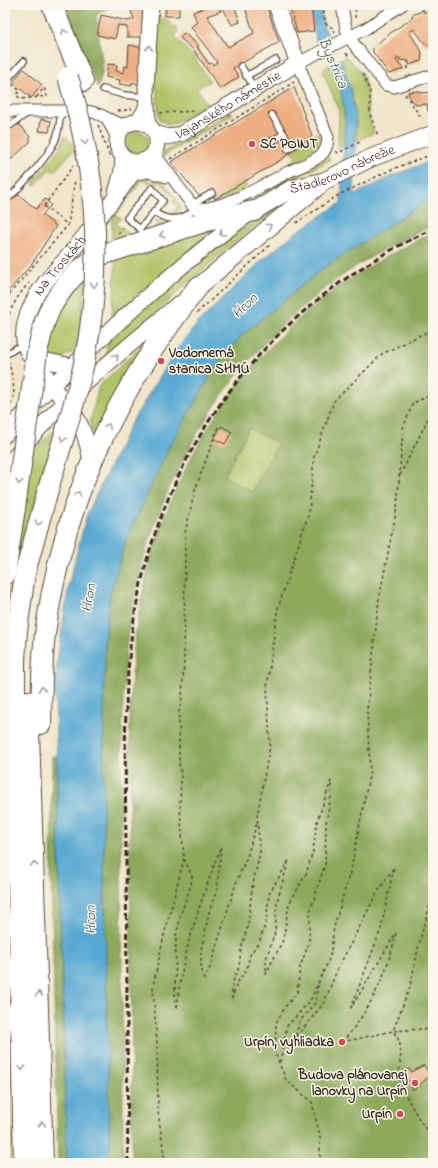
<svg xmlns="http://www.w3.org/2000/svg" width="438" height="1168" font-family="'Indie Flower',sans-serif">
	<rect width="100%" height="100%" fill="#fbf7ec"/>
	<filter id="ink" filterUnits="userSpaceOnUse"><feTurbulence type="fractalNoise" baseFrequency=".025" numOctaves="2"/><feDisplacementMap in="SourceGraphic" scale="8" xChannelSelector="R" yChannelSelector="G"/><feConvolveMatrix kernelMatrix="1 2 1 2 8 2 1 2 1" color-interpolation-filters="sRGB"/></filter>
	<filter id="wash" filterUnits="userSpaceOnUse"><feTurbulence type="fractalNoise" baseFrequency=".012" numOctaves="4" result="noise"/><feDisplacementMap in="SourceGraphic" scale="16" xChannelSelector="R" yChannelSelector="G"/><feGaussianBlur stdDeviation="0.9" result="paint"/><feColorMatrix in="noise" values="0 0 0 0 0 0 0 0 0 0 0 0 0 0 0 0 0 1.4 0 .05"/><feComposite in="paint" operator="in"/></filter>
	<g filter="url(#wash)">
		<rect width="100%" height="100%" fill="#f1e6cb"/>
		<g fill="#b1c367" stroke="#767642">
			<polygon points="165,18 178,30 175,37 193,56 210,81 197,88 207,104 175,123 168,124 160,120 158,111 157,89 152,88 158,20"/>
			<path d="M 344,56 C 348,57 351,61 354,64 C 374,86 363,108 374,133 L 356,141 L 356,121 L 341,58 Z"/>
			<path d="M 330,64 C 344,90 345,116 344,145 L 338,147 L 339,109 L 322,71 Z"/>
			<polygon points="231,112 233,114 162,157 162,153"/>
			<circle cx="137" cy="142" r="11"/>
			<path d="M 320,131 C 322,150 303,159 289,167 L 287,164 L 296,159 L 293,151 Z"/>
			<polygon points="64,137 66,137 76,147 54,172 50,169 34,186 33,182 60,148"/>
			<polygon points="328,157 330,160 250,201 112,247 112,214 131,192 138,179 150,176 148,179 151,181 150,183 143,180 115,215 121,218 116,224 134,238 145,230 151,233 158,224 154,220 171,225 249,198"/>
			<polygon points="154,179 163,181 180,204 181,208 177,214 169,216 163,212 164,211 170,215 178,207 172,200 175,198 160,182 156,186 154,185"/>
			<path d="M 246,180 L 246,187 C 239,194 219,202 209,202 Z"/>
			<polygon points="293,197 237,240 182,288 105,359 108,342 150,303 233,235"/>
			<polygon points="218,226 112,316 116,256"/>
			<polygon points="87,273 78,350 58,359 45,355 57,309"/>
			<polygon points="152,336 94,436 90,423 99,386"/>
			<polygon points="61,423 23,539 18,564 5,687 5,613 31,454"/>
			<polygon points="249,428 278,443 252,492 224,477"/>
			<polygon points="11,1036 14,1163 5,1163 10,1037"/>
		</g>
		<g fill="#8ca95c" stroke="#646a3d" fill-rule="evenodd">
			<polygon points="64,5 113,5 96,15 103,68 98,88"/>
			<path d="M 433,197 L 433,225 C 412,235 391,245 371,257 C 235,338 147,483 127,640 C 124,661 124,683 123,704 C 121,757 121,811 121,864 C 122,964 123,1063 123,1163 L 110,1163 L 103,811 L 105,640 L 110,594 L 125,542 L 168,449 L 216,366 L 242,335 L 323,268 Z"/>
			<path d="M 433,232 L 433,1163 L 132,1163 C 132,1057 131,952 130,846 C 130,777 127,708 135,640 C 151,501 223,371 337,288 C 367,266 400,249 433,232 ZM 249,428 L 278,443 L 252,492 L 224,476 Z"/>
			<polygon points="52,756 56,757 67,1163 58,1163 51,877"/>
			<polygon points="5,825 8,901 5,904"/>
		</g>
		<polygon fill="#59a9d3" stroke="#4a6a78" points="311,5 320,5 324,27 341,58 352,94 356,121 354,195 392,176 433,160 433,197 323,268 242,335 216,366 168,449 125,542 110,594 105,640 103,811 110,1163 67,1163 55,696 57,662 69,583 87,514 130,425 176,350 198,323 261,261 295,233 341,203 345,122 342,96 336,77 316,40"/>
		<polygon fill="#f1e6cb" points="330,34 343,57 329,65 316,42"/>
		<g id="blocks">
			<g fill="#edae82">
				<polygon points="129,5 142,5 146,15 144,37 127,37 127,27 118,25 115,39 97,35 101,15 128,21 134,19"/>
				<polygon points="166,5 179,5 179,16 165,16"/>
				<polygon points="211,5 234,5 240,22 232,25 223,8 220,9 221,11 207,16 228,47 254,33 244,5 266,5 279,42 233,68 239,77 220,89 194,50 180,38 184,33 199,46 197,47 209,64 212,63 213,65 217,62 191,27 197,22 193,12"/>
				<polygon points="289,5 311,5 314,31 297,33"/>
				<polygon points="433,6 433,43 426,45 414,29 409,32 422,52 421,61 409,65 409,61 399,60 400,58 397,58 396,60 403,69 389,74 373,52 373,48 386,36 408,21 413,17 412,15 422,11 423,8 424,13"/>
				<polygon points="129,45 144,48 140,85 132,82 132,86 119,84 120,80 106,77 108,64 117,65 116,71 124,73 125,66 128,67"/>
				<polygon points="24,69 42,85 31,98 13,82"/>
				<polygon points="294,87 312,136 282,159 215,199 211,191 200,197 171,162"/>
				<polygon points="420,91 420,93 433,92 433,111 428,111 427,104 416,105 409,96 408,92"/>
				<polygon points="41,119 51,121 49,132 39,131"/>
				<polygon points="15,125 20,125 30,137 30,142 5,165 5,135"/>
				<polygon points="19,195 36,209 45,199 51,205 42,215 56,226 31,265 5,295 5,201"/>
				<polygon points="221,426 232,432 225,444 214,439"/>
				<polygon points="424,1065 431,1075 413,1090 403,1071 409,1069 412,1072"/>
			</g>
		</g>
	</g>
	<g filter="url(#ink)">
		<use href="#blocks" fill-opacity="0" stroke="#564638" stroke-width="1"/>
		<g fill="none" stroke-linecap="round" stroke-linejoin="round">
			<defs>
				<g id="lane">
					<polyline points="241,66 255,89"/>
					<polyline points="246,76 276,60"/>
					<polyline points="5,82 24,61"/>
					<polyline points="103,89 124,95 146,97"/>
					<polyline points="272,115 292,147 288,149"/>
					<polyline points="5,129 28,113"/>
					<polyline points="272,141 284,134"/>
					<polygon points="152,188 163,201 140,229 127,218"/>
					<path d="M 7,200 C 21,186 46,159 55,141 C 59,132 60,122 61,111"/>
					<polyline points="191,205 212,193"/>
					<path d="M 154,212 C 168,222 182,221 195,209"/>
					<polyline points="5,355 23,344"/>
					<polyline points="5,1080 9,1013 13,1002"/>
				</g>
				<g id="street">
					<polyline points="342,5 346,29 353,43 386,85 394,87 433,75"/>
					<path d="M 5,111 L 86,111 C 102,112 110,123 127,125"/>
					<polyline points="108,121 118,140"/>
					<polyline points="135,122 143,110 145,102"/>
					<path d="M 154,153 L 195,209 C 223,210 265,184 290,171 C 300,167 312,162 320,156 C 326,151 328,144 328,137 L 298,63 L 365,29 L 402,5"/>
					<polyline points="147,159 164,175"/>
					<polyline points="132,175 148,172 167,177"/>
				</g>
				<g id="secondary">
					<circle cx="137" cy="142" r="20"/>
					<polyline points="148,125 146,87 151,5"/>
					<path id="s1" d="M 155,133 L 168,137 L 181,134 L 298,63 L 276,5"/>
					<polyline points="116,193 122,171 123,156"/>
					<polyline points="30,355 43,360 72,366"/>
					<path d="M 5,435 C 29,406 57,381 84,355 C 136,305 190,256 249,214"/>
					<path id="s2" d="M 91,461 C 87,439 81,421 67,403 C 62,397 57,393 52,387 C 49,383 48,378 45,374 C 40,367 32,360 28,353 C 20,338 24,321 31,306 C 39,287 55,271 69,255 C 93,225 120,194 141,161"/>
					<path d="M 5,469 C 53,405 118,356 178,304"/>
				</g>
				<g id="primary">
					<path id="s3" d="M 254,211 L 291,189 L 324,181 L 371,158 L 433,134"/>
					<polyline points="197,288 321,184"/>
				</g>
				<g id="highway">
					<polyline points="52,5 83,81"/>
					<path d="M 51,307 C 65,284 78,268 101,255 L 207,221 L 254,211"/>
					<polyline points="5,574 15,508"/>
					<polyline points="28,701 43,1163"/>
					<path d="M 41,724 C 42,692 41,659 46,627 C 65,496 116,392 197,288"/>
					<polyline points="24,1163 15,743 15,660 17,631 25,573 49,486"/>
				</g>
			</defs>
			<use href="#lane" stroke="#564638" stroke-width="8"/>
			<use href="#street" stroke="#564638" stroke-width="13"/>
			<use href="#secondary" stroke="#564638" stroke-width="17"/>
			<use href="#primary" stroke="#564638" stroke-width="19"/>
			<use href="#highway" stroke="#564638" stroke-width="22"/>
			<g stroke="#564638" stroke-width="1.5" stroke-dasharray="3 3" stroke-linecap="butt">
				<polyline points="323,5 325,23 334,29 335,33"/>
				<polyline points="355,18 356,5"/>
				<polyline points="346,53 350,57"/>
				<polyline points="408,69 408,62"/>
				<polyline points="363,74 370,92 370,114 378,136"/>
				<polyline points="12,84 20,91 16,95 21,99 47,96 44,88 35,99"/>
				<polyline points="405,94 422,119"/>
				<polyline points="118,111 132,109"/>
				<polyline points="160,113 196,111"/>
				<polyline points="98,125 110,157"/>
				<polyline points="336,151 338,153 360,142"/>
				<polyline points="170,159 294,82"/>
				<polyline points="44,206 73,166"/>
				<polyline points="44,206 68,225"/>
				<polyline points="296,223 337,196 390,170 433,154"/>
				<polyline points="118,234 125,226"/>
				<polyline points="5,299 68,225 75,179"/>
				<polyline points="197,313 270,245"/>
				<path d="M 5,332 C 8,312 16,297 29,283"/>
				<polyline points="5,340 6,346"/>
				<path d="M 5,415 C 19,396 13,383 9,362"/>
				<path d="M 218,427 L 195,490 L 185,533 L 184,662 L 182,697 L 179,712 L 179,763 L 181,775 L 180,809 L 184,859 L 192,876 L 191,885 L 181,913 L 176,936 L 175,998 L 177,1009 C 181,953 202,899 221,846 L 217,890 L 210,908 L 201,950 L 201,965 L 204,981 L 209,970 L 237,880 L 247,857 L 257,822"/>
				<polyline points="400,475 428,419 433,417"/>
				<polyline points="433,894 420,940 410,987 393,1031 422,1029 433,1030"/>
				<path d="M 318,985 L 315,1003 L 300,1021 L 294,1040 L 324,1003 L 337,970 L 377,893 L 394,867 L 381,929 L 351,1008 L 396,933 C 388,972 369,1013 342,1042"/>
				<path d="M 342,1042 L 393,1031 C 407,1048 397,1061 400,1079 C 405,1099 422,1123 433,1140"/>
				<polyline points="280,1062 287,1026 310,1001 330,957 334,927 351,869 370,771 367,711 379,599 397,507 403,428 413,403 433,394"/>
				<polyline points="433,1094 433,1095"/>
				<polyline points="165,1163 158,1111 157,1044 153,987 164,935 184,859"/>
				<polyline points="320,1163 320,1136 312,1102 286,1080 275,1053 276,1023 285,1007 297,993 300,967 309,943 310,912 325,864 326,823 331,796 331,781 317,822 313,851 306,874 289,904 283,940 266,974 266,959 275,932 277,901 289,860 269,894 266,922 260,940 250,955 246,971 238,981 232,998 232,984 239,967 241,949 248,926 252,888 260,853 257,816 270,745 267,688 277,611 309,512 314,457 334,401 382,354 433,329"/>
			</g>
			<use href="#lane" stroke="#fff" stroke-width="5.5"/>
			<use href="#street" stroke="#fff" stroke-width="11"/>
			<use href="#secondary" stroke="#fff" stroke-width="15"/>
			<use href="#primary" stroke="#fff" stroke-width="17"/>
			<use href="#highway" stroke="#fff" stroke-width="20"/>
			<path stroke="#3b2a1e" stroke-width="3" stroke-dasharray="6 3" stroke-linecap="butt" d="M 128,1163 C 127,1062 127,961 126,860 C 126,784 122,707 132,632 C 157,452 267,304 433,229"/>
			<defs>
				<g id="highway-bridge">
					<path d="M 49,486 C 61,445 75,405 84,363 C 104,267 97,171 68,77"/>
					<polyline points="15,508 37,352 45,321 51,307"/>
				</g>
			</defs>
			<use href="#highway-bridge" stroke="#564638" stroke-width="22" stroke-linecap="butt"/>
			<use href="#highway-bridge" stroke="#fff" stroke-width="20"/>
		</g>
		<defs><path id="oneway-chevron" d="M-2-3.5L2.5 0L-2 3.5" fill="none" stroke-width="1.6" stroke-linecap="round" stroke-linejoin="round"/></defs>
		<g stroke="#a79f9a">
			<use href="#oneway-chevron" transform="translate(64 32) rotate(-112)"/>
			<use href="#oneway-chevron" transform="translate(149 48) rotate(-86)"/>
			<use href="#oneway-chevron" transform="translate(85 142) rotate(78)"/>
			<use href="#oneway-chevron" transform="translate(269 226) rotate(-39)"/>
			<use href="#oneway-chevron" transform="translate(222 233) rotate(145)"/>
			<use href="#oneway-chevron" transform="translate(162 235) rotate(162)"/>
			<use href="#oneway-chevron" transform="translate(94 285) rotate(93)"/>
			<use href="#oneway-chevron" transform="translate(116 357) rotate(-41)"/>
			<use href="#oneway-chevron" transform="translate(108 426) rotate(-63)"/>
			<use href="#oneway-chevron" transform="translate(63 439) rotate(107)"/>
			<use href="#oneway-chevron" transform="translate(19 482) rotate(99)"/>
			<use href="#oneway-chevron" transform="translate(78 494) rotate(-72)"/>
			<use href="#oneway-chevron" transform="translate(38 523) rotate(106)"/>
			<use href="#oneway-chevron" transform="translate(42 689) rotate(-89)"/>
			<use href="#oneway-chevron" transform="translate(34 864) rotate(-92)"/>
			<use href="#oneway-chevron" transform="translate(39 994) rotate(-92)"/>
			<use href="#oneway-chevron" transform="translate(22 1068) rotate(89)"/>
			<use href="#oneway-chevron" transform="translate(42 1124) rotate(-91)"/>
		</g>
	</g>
	<g fill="#d1495b" stroke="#fbf7ec" stroke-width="1.5">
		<circle cx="252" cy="144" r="4"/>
		<circle cx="161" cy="361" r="4"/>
		<circle cx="342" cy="1042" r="4"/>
		<circle cx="415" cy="1083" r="4"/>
		<circle cx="400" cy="1114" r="4"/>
	</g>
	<g text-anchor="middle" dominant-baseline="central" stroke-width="3" stroke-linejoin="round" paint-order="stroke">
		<g font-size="14" fill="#3b2a1e" stroke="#fbf7ec">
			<text stroke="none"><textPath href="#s1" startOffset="82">Vajanského námestie</textPath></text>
			<text stroke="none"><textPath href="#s3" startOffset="98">Štadlerovo nábrežie</textPath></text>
			<text stroke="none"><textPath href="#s2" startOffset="226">Na Troskách</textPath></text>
		</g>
		<g font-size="14" font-weight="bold" fill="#3b2a1e" stroke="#fbf7ec" text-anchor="end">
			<text x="260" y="144" text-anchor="start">SC POINT</text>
			<text x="169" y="353" text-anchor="start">Vodomerná<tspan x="169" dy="16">stanica SHMÚ</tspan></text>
			<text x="334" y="1042">Urpín, vyhliadka</text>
			<text x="407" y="1075">Budova plánovanej<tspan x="407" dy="16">lanovky na Urpín</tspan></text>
			<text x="392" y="1114">Urpín</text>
		</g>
		<g font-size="15" font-style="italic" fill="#46565d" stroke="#fbf7ec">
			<text transform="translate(333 63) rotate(67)">Bystrica</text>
			<text transform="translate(245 306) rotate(-43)">Hron</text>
			<text transform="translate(89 598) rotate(-79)">Hron</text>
			<text transform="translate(91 920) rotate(-91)">Hron</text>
		</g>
	</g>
	<rect width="438" height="1168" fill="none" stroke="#fbf7ec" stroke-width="20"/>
</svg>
